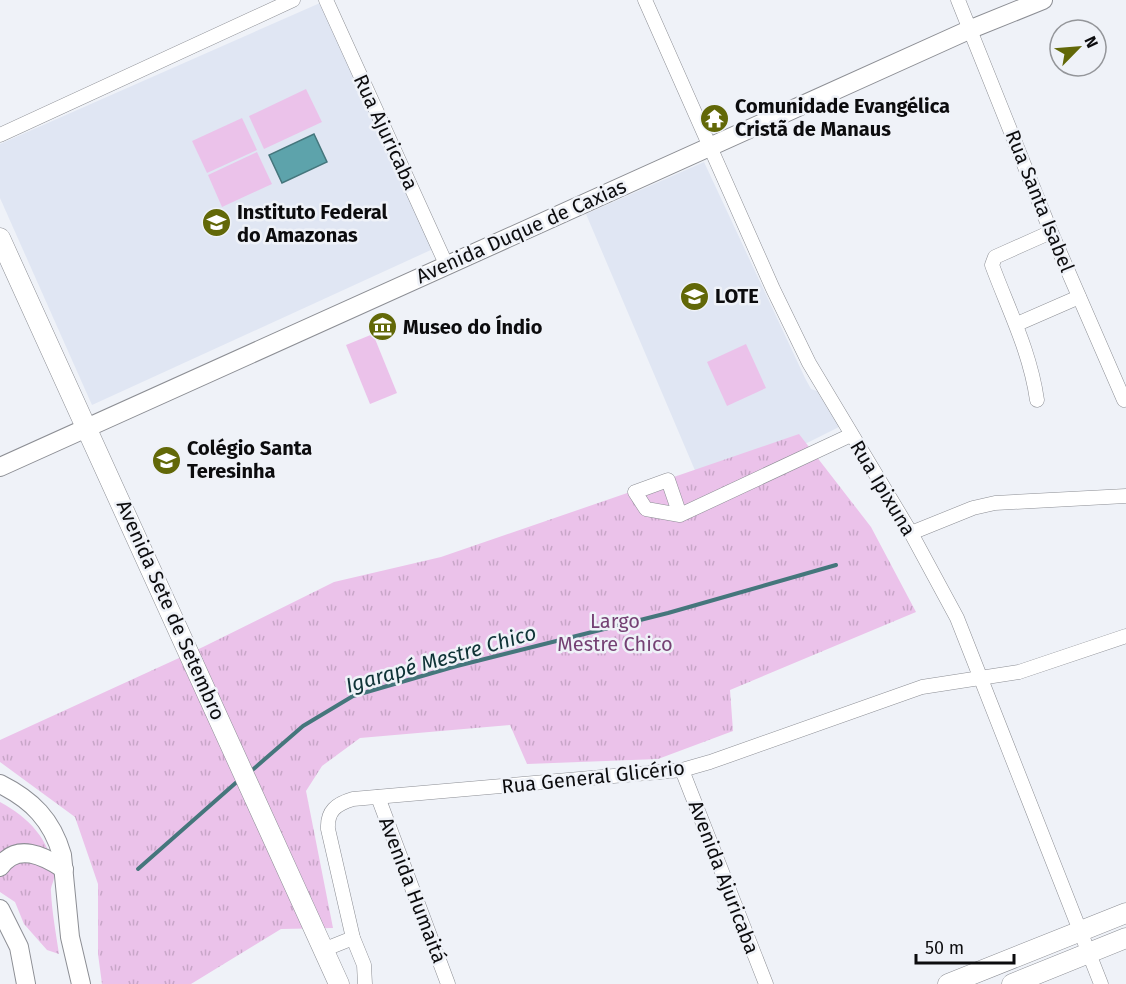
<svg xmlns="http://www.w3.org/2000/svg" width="1126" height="984" font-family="'Fira Sans',sans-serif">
	<defs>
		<pattern id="park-tufts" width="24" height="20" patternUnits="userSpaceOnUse" patternTransform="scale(1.5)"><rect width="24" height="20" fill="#ebc2ea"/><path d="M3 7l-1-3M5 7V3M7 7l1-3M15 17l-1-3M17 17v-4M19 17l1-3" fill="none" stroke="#c8a6c8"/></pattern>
	</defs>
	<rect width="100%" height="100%" fill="#eff2f8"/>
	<g fill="#e0e6f3">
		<polygon points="320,3 433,249 92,405 0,198 0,144"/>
		<polygon points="704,162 805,378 811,389 817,391 839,427 705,494 586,214"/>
	</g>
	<g fill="#ebc2ea">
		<polygon points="306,89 322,122 264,149 249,116"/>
		<polygon points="242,118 257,150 207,173 192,141"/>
		<polygon points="257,152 272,184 222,207 208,175"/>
		<polygon points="373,334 397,393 370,404 346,345"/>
		<polygon points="746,344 766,388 727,406 707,362"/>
	</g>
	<g fill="url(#park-tufts)">
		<polygon points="799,434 871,527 916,612 730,690 733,731 658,759 527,764 510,725 360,738 322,766 306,791 333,928 281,929 191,984 102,984 98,954 98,884 75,817 0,762 0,740 203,647 334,582 441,557"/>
		<path d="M 0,802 C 29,818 50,839 54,874 C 55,881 50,886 51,892 C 52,913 56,933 59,954 L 47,950 L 24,924 L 15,902 L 0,892 Z"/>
	</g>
	<polygon fill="#5da3ab" stroke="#45767c" stroke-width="1.5" points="314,134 327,162 282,183 269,155"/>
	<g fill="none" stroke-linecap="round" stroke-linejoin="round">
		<g stroke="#45767c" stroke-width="4">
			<polyline points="250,772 303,726 353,696 453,667 668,613 836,565"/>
			<polyline points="138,869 239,780"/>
		</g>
		<defs>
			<g id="minor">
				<polyline points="326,0 446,264"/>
				<polyline points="645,0 773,289 809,363 911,533 957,618 1101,984"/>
				<polyline points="958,0 1051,232 1124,400"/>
				<polyline points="0,135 293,0"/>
				<polyline points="1017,324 1079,297"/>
				<path d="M 1037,400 C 1030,351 1009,311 992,265 L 995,257 L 1051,232"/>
				<polyline points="680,515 646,509 635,492 668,480 680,515 851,435"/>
				<polyline points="911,533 973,508 995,503 1126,496"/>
				<polyline points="682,770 766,984"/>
				<polyline points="378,797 448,984"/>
				<polyline points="323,950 353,938"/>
				<path d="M 365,984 L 364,965 L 353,938 L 328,829 C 327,811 336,804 353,799 L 682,770 L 710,762 L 922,687 L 1019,672 L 1126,636"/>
			</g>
			<g id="tertiary">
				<polyline points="0,467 971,29 1043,0"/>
				<path d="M 0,784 C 32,800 52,820 62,855 L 70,937 L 81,984"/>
				<path d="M 0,867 C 17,842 44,856 64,869"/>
				<polyline points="0,909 19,947 26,984"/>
			</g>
			<g id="secondary">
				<polyline points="0,238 339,984"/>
				<polyline points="948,984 1126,913"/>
				<polyline points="1012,984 1126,938"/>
			</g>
		</defs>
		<use href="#minor" stroke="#8c8e94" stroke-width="15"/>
		<use href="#tertiary" stroke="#8c8e94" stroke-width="20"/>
		<use href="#secondary" stroke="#8c8e94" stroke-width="21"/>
		<use href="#minor" stroke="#fff" stroke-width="14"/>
		<use href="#tertiary" stroke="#fff" stroke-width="18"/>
		<use href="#secondary" stroke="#fff" stroke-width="20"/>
	</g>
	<defs>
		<symbol id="temple-disc" viewBox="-11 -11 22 22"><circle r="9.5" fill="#626808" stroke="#eff2f8"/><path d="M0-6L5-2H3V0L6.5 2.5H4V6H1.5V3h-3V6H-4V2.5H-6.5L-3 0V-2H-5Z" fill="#fff"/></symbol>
		<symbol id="university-disc" viewBox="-11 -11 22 22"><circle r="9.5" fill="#626808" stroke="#eff2f8"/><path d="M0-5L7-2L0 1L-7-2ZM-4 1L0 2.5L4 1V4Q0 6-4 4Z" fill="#fff"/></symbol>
		<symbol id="school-disc" viewBox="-11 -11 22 22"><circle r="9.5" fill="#626808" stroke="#eff2f8"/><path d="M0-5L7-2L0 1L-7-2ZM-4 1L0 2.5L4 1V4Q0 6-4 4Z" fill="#fff"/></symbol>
		<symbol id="museum-disc" viewBox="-11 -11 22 22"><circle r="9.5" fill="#626808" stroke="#eff2f8"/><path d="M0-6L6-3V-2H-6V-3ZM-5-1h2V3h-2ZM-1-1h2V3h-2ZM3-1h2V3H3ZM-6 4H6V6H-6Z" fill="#fff"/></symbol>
	</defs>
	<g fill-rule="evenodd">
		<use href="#temple-disc" x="698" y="102" width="33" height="33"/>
		<use href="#university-disc" x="200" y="206" width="33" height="33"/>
		<use href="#school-disc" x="678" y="280" width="33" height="33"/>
		<use href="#museum-disc" x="366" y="310" width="33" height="33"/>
		<use href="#school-disc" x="150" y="444" width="33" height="33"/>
	</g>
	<g text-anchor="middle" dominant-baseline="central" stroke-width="5" stroke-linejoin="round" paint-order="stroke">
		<g font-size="20" font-weight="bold" fill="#0c0c0e" stroke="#eff2f8" text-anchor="start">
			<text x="735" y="106">Comunidade Evangélica<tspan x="735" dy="23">Cristã de Manaus</tspan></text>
			<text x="237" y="212">Instituto Federal<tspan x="237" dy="23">do Amazonas</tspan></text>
			<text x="715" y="296">LOTE</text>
			<text x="403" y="327">Museo do Índio</text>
			<text x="187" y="448">Colégio Santa<tspan x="187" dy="23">Teresinha</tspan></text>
		</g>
		<g font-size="20" fill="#0c0c0e" stroke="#eff2f8">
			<text transform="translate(386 132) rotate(65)">Rua Ajuricaba</text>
			<text transform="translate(1040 201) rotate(68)">Rua Santa Isabel</text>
			<text transform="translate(521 231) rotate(-24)">Avenida Duque de Caxias</text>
			<text transform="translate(883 488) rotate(59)">Rua Ipixuna</text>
			<text transform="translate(171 610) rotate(66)">Avenida Sete de Setembro</text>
			<text transform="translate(593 777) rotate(-6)">Rua General Glicério</text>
			<text transform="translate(724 877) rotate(69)">Avenida Ajuricaba</text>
			<text transform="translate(413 890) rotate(69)">Avenida Humaitá</text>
		</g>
		<g font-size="20" fill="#754174" stroke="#eff2f8">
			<text x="615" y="621">Largo<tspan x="615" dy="23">Mestre Chico</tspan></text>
		</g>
		<g font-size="21" font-style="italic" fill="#0f3337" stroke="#eff2f8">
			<text transform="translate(441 659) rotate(-16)">Igarapé Mestre Chico</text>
		</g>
	</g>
	<g transform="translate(1078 48) rotate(65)"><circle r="28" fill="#eff2f8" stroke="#94969a" stroke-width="1.5"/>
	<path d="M0-4.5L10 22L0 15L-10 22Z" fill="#626808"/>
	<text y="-9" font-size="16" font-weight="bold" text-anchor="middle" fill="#0c0c0e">N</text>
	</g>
	<path d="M916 954v9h98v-9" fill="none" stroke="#0c0c0e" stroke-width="3"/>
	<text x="925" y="954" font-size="18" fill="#0c0c0e" stroke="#eff2f8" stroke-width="4.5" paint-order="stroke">50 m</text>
</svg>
